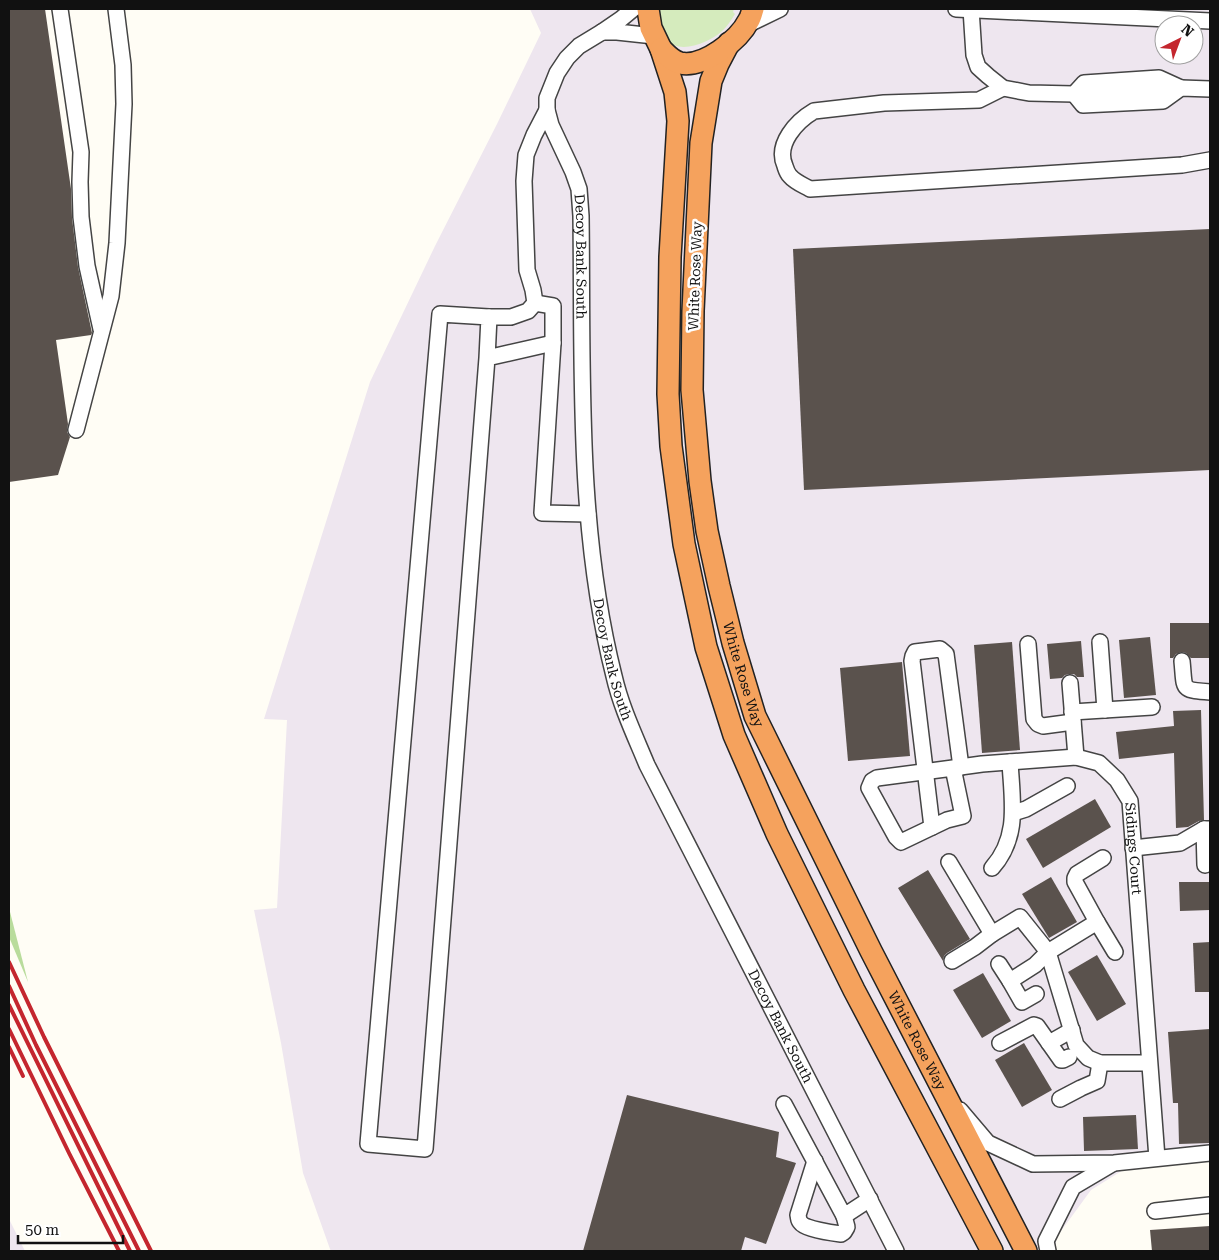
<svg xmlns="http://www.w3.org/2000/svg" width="1219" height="1260" font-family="'Roboto Serif',serif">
	<rect width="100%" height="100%" fill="#fffdf5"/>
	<g fill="#eee6ef" fill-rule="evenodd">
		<path d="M 530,9 L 1210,9 L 1210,1161 L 1128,1167 L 1091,1190 L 1056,1238 L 1056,1251 L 331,1251 L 330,1249 L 303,1173 L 281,1043 L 254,910 L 277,908 L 287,720 L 264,719 L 370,382 L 435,246 L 497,124 L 541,33 ZM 1164,25 L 1194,25 L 1194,55 L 1164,55 Z"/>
		<polygon points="9,1219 25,1251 9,1251"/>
	</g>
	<path fill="#d5ebbd" d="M 656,9 L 734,9 L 733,12 L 735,14 C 731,20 727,27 721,32 C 708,43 678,56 665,38 C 660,32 658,17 656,9 Z"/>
	<polygon fill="#b9dc9c" points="9,908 28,982 9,937"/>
	<g fill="#5a524d">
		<polygon points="9,9 45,9 71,189 72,218 78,267 92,333 91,335 56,340 68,424 67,432 70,437 58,475 9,482"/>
		<polygon points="1210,229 1210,470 804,490 793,249"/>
		<polygon points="1170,623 1210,623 1210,658 1191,658 1186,653 1182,652 1176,654 1173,658 1170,658"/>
		<polygon points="1150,637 1156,695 1124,698 1119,640"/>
		<polygon points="1081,641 1084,677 1077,677 1074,674 1070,674 1065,675 1062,678 1050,679 1047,644"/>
		<polygon points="1012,642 1020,750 982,753 974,645"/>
		<polygon points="902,662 910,756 848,761 840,668"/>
		<polygon points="1201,710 1204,820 1199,821 1188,827 1176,828 1174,753 1119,759 1116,732 1174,726 1173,711"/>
		<polygon points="1095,799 1111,827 1043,868 1026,839"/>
		<polygon points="928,870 970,939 947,953 944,956 943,961 898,888"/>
		<polygon points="1051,877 1077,922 1049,938 1022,894"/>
		<polygon points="1179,882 1210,882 1210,910 1180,911"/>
		<polygon points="1210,942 1210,992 1195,992 1193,943"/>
		<polygon points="1097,955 1126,1004 1097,1021 1068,972"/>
		<polygon points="983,973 1011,1021 982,1038 953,990"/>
		<polygon points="1210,1029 1210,1143 1179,1144 1178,1103 1173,1103 1168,1032"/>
		<polygon points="1024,1043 1052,1090 1022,1107 995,1060"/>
		<polygon points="627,1095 779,1132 776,1157 796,1163 766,1244 745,1237 741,1251 583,1251"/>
		<polygon points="1136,1115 1138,1149 1084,1151 1083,1117"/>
		<polygon points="1210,1226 1210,1251 1152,1251 1150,1230"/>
	</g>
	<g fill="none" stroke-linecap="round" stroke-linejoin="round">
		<defs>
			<g id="minor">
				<polyline points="60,9 81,152 80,182 81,217 87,266 101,329"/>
				<polyline points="633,9 621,19 602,32 617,32 654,36"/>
				<polyline points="956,9 1210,21"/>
				<polyline points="971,9 974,55 978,67 988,76 1003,88 1029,93 1074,94 1084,83 1159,78 1181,88"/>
				<polyline points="745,26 780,9"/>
				<path id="s1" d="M 602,32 L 579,46 L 567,58 L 557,73 L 547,98 L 547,110 L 551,125 L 573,172 L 579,189 L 581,216 C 583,369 576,526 614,676 C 621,707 635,736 647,765 L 896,1251"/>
				<path d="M 1003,88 L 979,100 L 884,103 L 814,111 C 797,121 775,144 785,166 C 786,169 787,173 790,176 C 795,182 803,185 810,189 L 1182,165 L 1210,160"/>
				<polyline points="1074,94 1083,105 1163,101 1181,88 1210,89"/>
				<polyline points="1074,94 1179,88"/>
				<polyline points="535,303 553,306 553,343 542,513 588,514"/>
				<polyline points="489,317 511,317 528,311 535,303 533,290 527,270 524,181 526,155 534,135 547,110"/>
				<polyline points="487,358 489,317 440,314 368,1144 425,1149 487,358 553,343"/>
				<polyline points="76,430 111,296 117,243 124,104 123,65 116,9"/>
				<polyline points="1100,642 1105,710"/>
				<polyline points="1028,644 1034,719 1038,724 1043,726 1073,722"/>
				<path d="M 1182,661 C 1185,690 1180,690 1210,692"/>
				<polyline points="1070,683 1076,757"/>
				<polyline points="1072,712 1152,707"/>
				<path id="s2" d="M 953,768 L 963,816 L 947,820 L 901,842 L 896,837 L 869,788 L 872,781 L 877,778 L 953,768 L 982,764 L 1076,757 L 1099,763 L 1117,780 L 1130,801 L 1157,1158"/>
				<polyline points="1013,813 1026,809 1067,786"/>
				<polyline points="932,827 912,661 913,656 915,652 940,649 946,654 961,767"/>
				<polyline points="1204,829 1205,865"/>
				<polyline points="1133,848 1180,843 1204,829 1210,829"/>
				<polyline points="1103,858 1077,874 1075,878 1075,882 1097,922 1115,952"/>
				<polyline points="949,862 992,934 1020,917 1048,952 1076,1045 1088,1058 1100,1063 1149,1063"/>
				<path d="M 992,868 C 1020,837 1012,800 1010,762"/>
				<polyline points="952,961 975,947 992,934"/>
				<polyline points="999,964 1010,981"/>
				<polyline points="1036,994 1022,1002 1010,981 1035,965 1048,952 1097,922"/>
				<polyline points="1000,1043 1034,1025 1037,1026 1049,1043 1072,1030"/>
				<polyline points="1049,1043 1061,1060 1063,1060 1069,1057"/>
				<polyline points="1060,1099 1081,1088 1097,1081 1100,1063"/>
				<polyline points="784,1104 844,1216 870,1199"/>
				<polyline points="960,1110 988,1143 1033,1164 1114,1163 1210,1153"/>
				<path d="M 815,1161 L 798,1215 C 799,1219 798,1220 801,1223 C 805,1229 833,1233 841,1234 L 844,1232 L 847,1227 L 844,1216"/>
				<polyline points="1155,1211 1210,1205"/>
				<polyline points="1048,1251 1046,1241 1073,1187 1112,1164"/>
			</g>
			<g id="highway">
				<polyline points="648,9 651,28 661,49 675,92 678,121 670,257 668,394 671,446 684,544 706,647 734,735 777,834 854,990 992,1251"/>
				<path id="s3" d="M 729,43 L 718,64 L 711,81 L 701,143 L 693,311 L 692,390 L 700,481 L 707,531 L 719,586 L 733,643 L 755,716 L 871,951 L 1026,1251"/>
				<path d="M 661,49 C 667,55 672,61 680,63 C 704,68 739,40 749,20 C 751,17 752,12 753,9"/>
			</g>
		</defs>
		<use href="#minor" stroke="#444" stroke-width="18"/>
		<use href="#highway" stroke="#222" stroke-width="24"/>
		<use href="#minor" stroke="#fff" stroke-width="15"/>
		<use href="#highway" stroke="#f5a25d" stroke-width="21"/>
		<g stroke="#c4262e" stroke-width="4">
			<polyline points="9,962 44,1037 151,1251"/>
			<polyline points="9,986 36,1045 139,1251"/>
			<polyline points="9,1005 130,1251"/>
			<polyline points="9,1029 69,1153 119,1251"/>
			<polyline points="9,1047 23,1076"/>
		</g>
	</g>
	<g text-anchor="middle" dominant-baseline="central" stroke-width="5" stroke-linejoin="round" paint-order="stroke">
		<g font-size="14" fill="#111" stroke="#fff">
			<text stroke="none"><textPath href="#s1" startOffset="254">Decoy Bank South</textPath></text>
			<text transform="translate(695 276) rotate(-88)">White Rose Way</text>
			<text stroke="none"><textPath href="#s1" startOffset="659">Decoy Bank South</textPath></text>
			<text stroke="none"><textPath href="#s3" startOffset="642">White Rose Way</textPath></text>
			<text stroke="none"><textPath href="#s2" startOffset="514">Sidings Court</textPath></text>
			<text stroke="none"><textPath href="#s1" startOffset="1064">Decoy Bank South</textPath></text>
			<text stroke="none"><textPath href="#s3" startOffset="1048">White Rose Way</textPath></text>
		</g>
	</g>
	<rect width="1219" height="1260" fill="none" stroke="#111111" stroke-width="20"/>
	<g transform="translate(1179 40) rotate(42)"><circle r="24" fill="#ffffff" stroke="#a0a0a0"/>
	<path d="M0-4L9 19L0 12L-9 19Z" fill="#c4262e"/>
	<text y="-8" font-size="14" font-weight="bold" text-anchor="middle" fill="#111111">N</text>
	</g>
	<path d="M18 1235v8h105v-8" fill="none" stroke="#111111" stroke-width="2.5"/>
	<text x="25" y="1235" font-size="15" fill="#111111" stroke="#ffffff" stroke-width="4" paint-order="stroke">50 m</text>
</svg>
